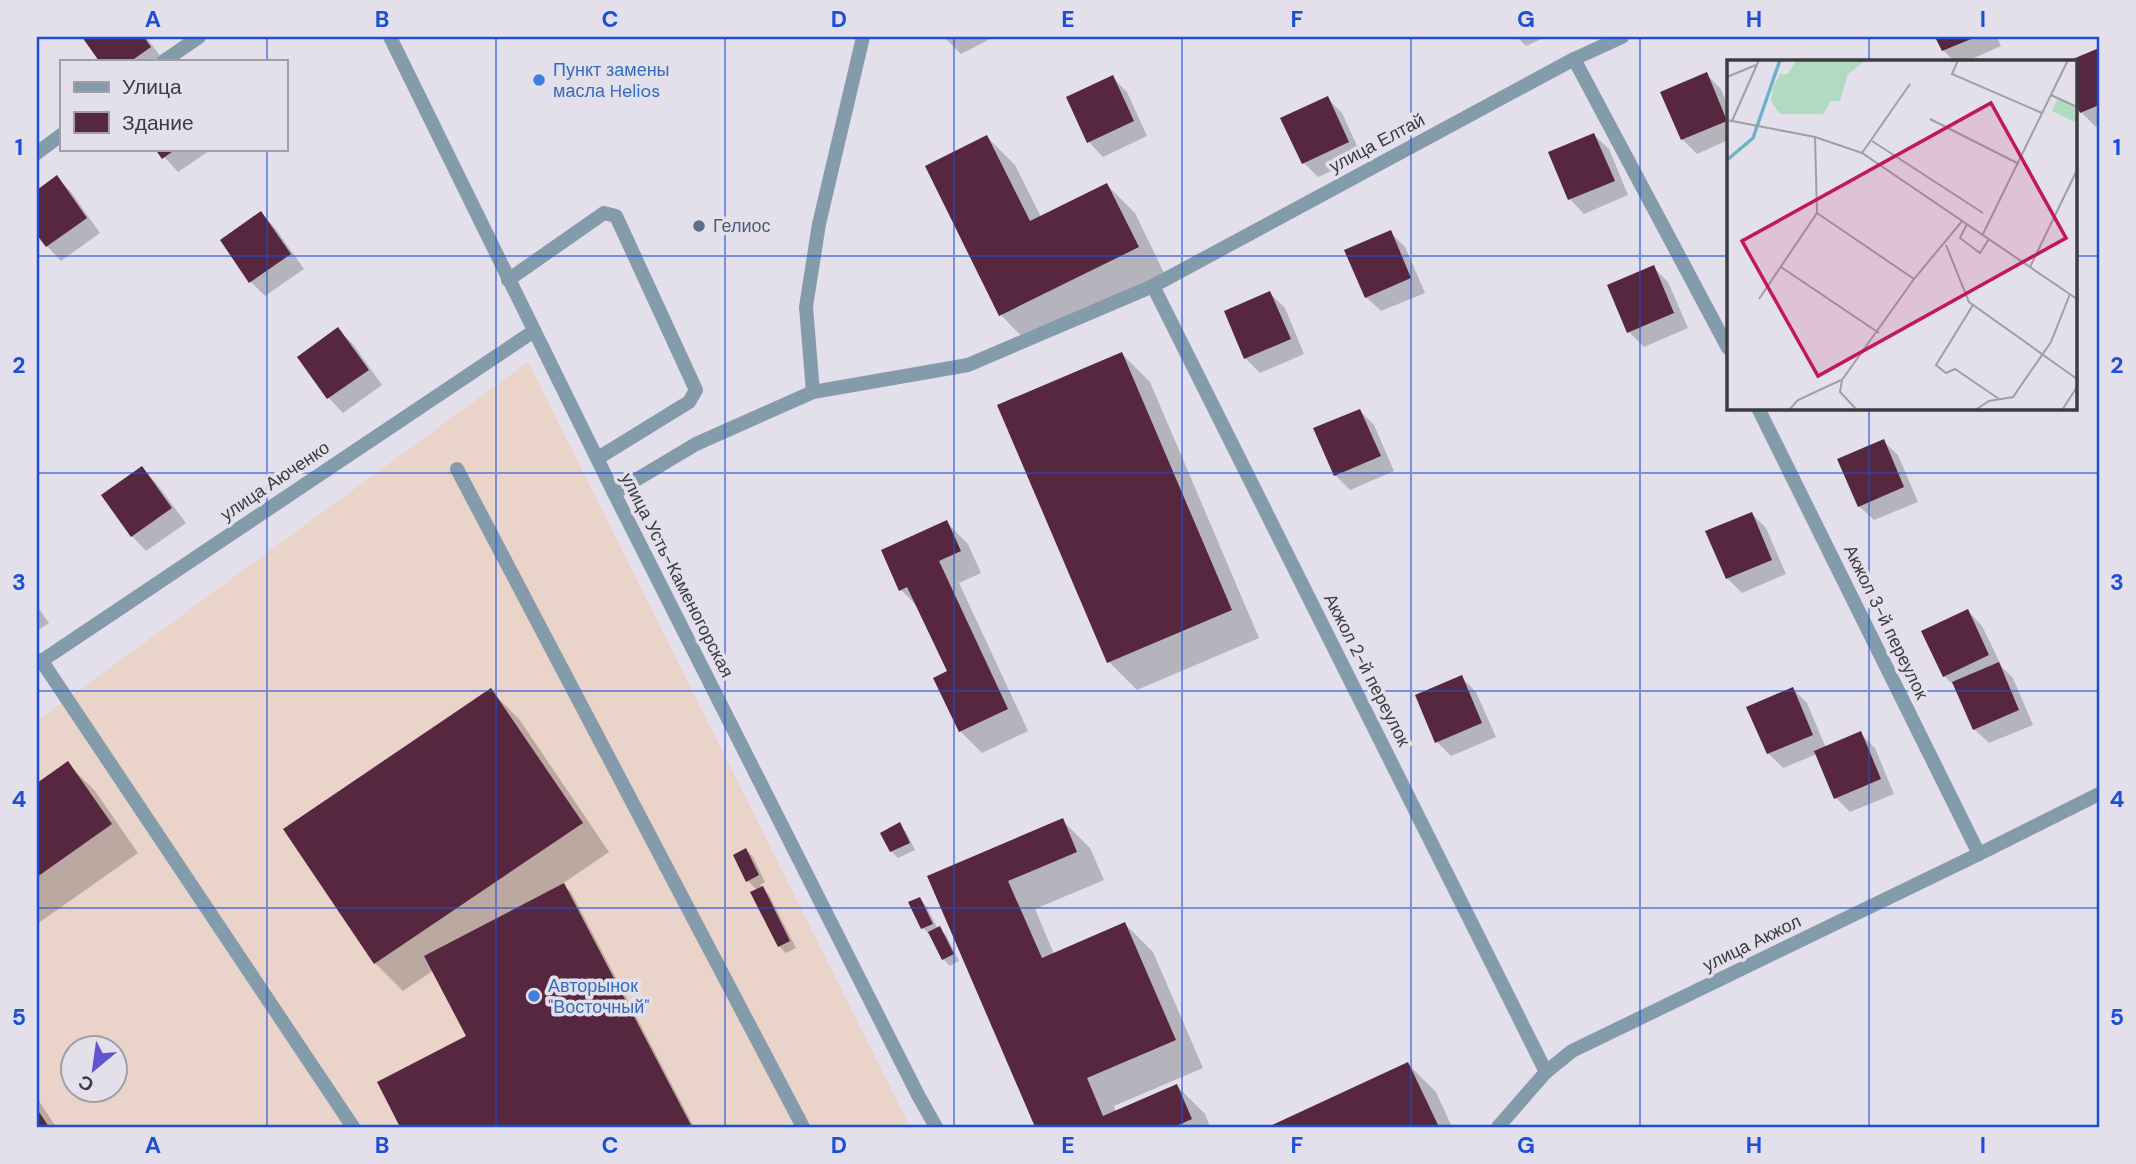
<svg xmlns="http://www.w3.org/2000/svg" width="2136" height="1164" font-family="'DM Sans',sans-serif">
	<rect width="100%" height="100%" fill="#e3e0ec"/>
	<path fill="#ead3c8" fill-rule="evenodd" d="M 528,362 L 910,1127 L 37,1127 L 37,721 ZM 74,1048 L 116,1048 L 116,1090 L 74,1090 Z"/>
	<g fill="#0003">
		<polygon points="84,37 146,37 164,61 101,61"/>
		<polygon points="944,37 994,37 961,54"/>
		<polygon points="1517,37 1546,37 1526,46"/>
		<polygon points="1937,37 1997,37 2001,46 1967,61 1954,61 1943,50"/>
		<polygon points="2099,50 2099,125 2096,127 2081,112 2075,98 2075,61 2073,61"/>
		<polygon points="1706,74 1721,89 1728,106 1728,140 1697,154 1682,139"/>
		<polygon points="1112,77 1127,92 1147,136 1103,157 1089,142"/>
		<polygon points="1327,98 1342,113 1362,157 1318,177 1304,163"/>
		<polygon points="1594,135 1609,149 1628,195 1584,214 1570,199 1550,153"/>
		<polygon points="987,137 1015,165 1041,217 1107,185 1135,213 1165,275 1028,343 1001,315"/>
		<polygon points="157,149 212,149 178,172"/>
		<polygon points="57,178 71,192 100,233 61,261 47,246 37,232 37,192"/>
		<polygon points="261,213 275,228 304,269 265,296 251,282"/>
		<polygon points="1390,232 1405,247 1425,293 1381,311 1366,297"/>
		<polygon points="1653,267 1668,282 1688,328 1644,347 1629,332 1609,286"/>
		<polygon points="1270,293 1285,308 1304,354 1260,373 1245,358"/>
		<polygon points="338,330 353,344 382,385 343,413 329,398 299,357"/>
		<polygon points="1122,354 1150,382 1259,638 1137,690 1109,662"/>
		<polygon points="1360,411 1374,425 1394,471 1350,490 1335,475"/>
		<polygon points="1883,441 1898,455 1918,502 1874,520 1859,506"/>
		<polygon points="142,468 156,483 186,523 146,551 132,536"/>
		<polygon points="1752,514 1766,528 1786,574 1742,593 1727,578"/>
		<polygon points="946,522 968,544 981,573 959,583 1028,731 982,753 960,731 949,671 919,608 901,590"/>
		<polygon points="37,606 49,623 37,631"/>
		<polygon points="1968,611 1982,626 2002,667 2013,678 2033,725 1989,743 1974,729 1957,688 1944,676"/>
		<polygon points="1461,677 1476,692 1496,737 1451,756 1437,742"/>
		<polygon points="1793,689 1807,703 1826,748 1860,733 1875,748 1894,794 1850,812 1836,798 1817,754 1783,768 1768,753"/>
		<polygon points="491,691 519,719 609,852 562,884 571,892 694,1127 402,1127 379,1083 469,1036 434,970 403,991 375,963"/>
		<polygon points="67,763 95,791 138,853 37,924 37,785"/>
		<polygon points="1062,820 1090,848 1104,880 1035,909 1054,954 1125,924 1153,952 1203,1068 1114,1106 1116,1112 1177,1086 1205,1114 1210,1127 1037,1127 929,877"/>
		<polygon points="900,825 906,832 915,850 898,858 891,851"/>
		<polygon points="746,850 753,857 765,882 760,885 769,895 796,948 786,953 779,946 757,890 748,881"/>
		<polygon points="920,899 926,906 938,929 946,935 959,961 950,966 943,959 930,935 923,928 910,903"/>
		<polygon points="1408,1064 1436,1092 1452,1127 1272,1127"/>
		<polygon points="37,1098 56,1127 37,1127"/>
	</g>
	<g fill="#57273f">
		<polygon points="82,37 144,37 151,47 131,61 99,61"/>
		<polygon points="1935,37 1976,37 1942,51"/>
		<polygon points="2099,48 2099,105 2080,113 2075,102 2075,61 2068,61"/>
		<polygon points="1707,72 1727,121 1681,140 1660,92"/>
		<polygon points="1113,75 1134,121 1087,143 1066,97"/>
		<polygon points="1328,96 1349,142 1302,164 1280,118"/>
		<polygon points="1594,133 1615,181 1568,200 1548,152"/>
		<polygon points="987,135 1030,221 1107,183 1139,247 999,316 925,166"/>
		<polygon points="155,149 176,149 162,159"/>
		<polygon points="57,175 87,218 46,247 37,235 37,190"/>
		<polygon points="261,211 291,254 249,283 220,240"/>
		<polygon points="1391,230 1411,278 1365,298 1344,250"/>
		<polygon points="1654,265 1674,313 1627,333 1607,285"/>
		<polygon points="1270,291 1291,339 1244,359 1224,311"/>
		<polygon points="338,327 369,370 327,399 297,357"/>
		<polygon points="1122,352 1232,610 1107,663 997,405"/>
		<polygon points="1360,409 1381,456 1334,476 1313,428"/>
		<polygon points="1884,439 1904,487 1858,507 1837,459"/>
		<polygon points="142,466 172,508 131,537 101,495"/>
		<polygon points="1752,512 1772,560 1726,579 1705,531"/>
		<polygon points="947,520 961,551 939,561 1008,709 959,732 933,678 947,671 907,587 899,591 881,550"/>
		<polygon points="1968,609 1989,655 1943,677 1921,631"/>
		<polygon points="1999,662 2019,710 1973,730 1952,682"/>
		<polygon points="1462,675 1482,723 1435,743 1415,695"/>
		<polygon points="1793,687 1813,735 1767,754 1746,707"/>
		<polygon points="491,688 583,823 374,964 283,829"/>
		<polygon points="1861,731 1881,779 1834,799 1814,751"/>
		<polygon points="68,761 112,824 37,877 37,783"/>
		<polygon points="1063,818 1077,852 1008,881 1042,958 1125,922 1176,1040 1087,1078 1103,1116 1177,1084 1192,1119 1174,1127 1035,1127 927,876"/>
		<polygon points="900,822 910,843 890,852 880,833"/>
		<polygon points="746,848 759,875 746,882 733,855"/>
		<polygon points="564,883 692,1127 400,1127 377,1082 466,1036 424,956"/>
		<polygon points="763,886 790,941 778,947 750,892"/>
		<polygon points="920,897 933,924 921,929 908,902"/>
		<polygon points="940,926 954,954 942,960 928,932"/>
		<polygon points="1408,1062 1439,1127 1268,1127"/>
		<polygon points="37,1109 49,1127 37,1127"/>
	</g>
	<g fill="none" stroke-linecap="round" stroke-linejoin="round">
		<g stroke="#849bab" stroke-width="14">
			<polyline points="508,280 604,213 616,216 696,390 689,402 598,458"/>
			<polyline points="1153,286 1546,1072"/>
			<polyline points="813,392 806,307 819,224 863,37"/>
			<polyline points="457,469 803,1127"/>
			<polyline points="41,660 353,1127"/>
			<polyline points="1498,1127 1546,1072 1572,1051 1979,854"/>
		</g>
		<g stroke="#849bab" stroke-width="14">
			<polyline points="1574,59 1728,348"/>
			<polyline points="164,61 199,37"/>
			<polyline points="37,153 61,135"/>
			<polyline points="1758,408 1979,854 2099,794"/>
			<polyline points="614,493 696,444 813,392 968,365 1153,286 1574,59 1622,37"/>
			<polyline points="37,664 534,331"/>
		</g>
		<polyline stroke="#849bab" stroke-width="14" points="390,37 614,493 918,1095 936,1127"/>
	</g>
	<path fill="none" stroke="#1d4ed8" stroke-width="2" stroke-opacity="0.55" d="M 267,37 L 267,61M 496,37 L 496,1127M 725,37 L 725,1127M 954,37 L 954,1127M 1182,37 L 1182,1127M 1411,37 L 1411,1127M 1640,37 L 1640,1127M 1869,37 L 1869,61M 267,149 L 267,1127M 37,256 L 1728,256M 2075,256 L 2099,256M 1869,408 L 1869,1127M 37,473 L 2099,473M 37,691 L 2099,691M 37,908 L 2099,908"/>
	<g fill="#3f7fe0" stroke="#e3e0ec" stroke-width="2.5">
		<circle cx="539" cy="80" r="7"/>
		<circle cx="534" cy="996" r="7"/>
	</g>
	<circle fill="#5c6f8a" stroke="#e3e0ec" stroke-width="2.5" cx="699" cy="226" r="7"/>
	<g text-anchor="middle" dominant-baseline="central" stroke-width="7" stroke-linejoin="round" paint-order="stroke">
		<g font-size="18" fill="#366cbe" stroke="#e3e0ec" text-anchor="start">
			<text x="553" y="70">Пункт замены<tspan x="553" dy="21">масла Helios</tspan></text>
			<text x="548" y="986">Авторынок<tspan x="548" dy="21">"Восточный"</tspan></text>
		</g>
		<g font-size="18" fill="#3c3b40" stroke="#e3e0ec">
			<text transform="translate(1377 143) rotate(-28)">улица Елтай</text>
			<text transform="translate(275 481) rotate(-34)">улица Аюченко</text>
			<text transform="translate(677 575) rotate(63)">улица Усть-Каменогорская</text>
			<text transform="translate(1886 622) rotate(64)">Акжол 3-й переулок</text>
			<text transform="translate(1367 670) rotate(63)">Акжол 2-й переулок</text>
			<text transform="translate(1752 943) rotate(-26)">улица Акжол</text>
		</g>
		<g font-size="18" fill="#4e5e75" stroke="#e3e0ec" text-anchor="start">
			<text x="713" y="226">Гелиос</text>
		</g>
	</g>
	<g transform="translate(1727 60)">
		<rect width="350" height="350" fill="#e3e0ec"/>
		<path d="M 70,0 L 139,0 L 121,14 L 113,41 L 104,41 L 96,54 L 53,54 L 44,41 L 46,28 L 53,14 L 61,14 ZM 331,38 L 350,47 L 350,63 L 325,51 Z" fill="#b0dbc1"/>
		<path fill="none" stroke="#6db3c7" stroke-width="3.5" d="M 0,100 L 26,78 L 53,0"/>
		<path fill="none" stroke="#a09ea7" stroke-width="2" d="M 231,0 L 225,14 L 315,53M 0,17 L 29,5M 324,35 L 350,47M 203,59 L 292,104M 0,60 L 5,61 L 32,0M 5,61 L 88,77 L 135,93 L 350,239M 145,81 L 256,153M 135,93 L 183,24M 90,153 L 187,219M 240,164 L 233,178 L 253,193 L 262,179M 256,174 L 341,0M 219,185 L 242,242 L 350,319M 54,207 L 152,273M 303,207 L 350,110M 32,239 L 90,153 L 88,77M 246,245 L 209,305 L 219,313 L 228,309 L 272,339M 62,350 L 71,340 L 114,320M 130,350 L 113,332 L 115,320 L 187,219 L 236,160M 248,350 L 262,341 L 286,337 L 324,282 L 343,234M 335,350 L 350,327"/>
		<path fill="#c2185b" fill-opacity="0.15" stroke="#c2185b" stroke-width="3.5" d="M 264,43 L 339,178 L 91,316 L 15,181 Z"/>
		<rect width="350" height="350" fill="none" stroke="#3c3b40" stroke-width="3.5"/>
	</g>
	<rect width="2136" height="1164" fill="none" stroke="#e3e0ec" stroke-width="77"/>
	<rect x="60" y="60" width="228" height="91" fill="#e3e0ec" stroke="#a09ea7" stroke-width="2"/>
	<rect x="74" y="82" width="35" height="10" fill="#849bab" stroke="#a09ea7" stroke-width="2"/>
	<text x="122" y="94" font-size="21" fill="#3c3b40">Улица</text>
	<rect x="74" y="112" width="35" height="21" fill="#57273f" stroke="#a09ea7" stroke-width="2"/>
	<text x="122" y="130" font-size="21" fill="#3c3b40">Здание</text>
	<g transform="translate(94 1069) rotate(209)"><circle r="33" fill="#e3e0ec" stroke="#a09ea7" stroke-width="2"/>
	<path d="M0-5L12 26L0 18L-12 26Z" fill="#6055ce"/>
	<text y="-10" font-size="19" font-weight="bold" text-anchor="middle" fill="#3c3b40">С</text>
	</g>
	<rect x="38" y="38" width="2060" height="1088" fill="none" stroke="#1d4ed8" stroke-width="2.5"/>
	<g font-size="23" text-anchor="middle" font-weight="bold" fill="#1d4ed8">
		<text x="153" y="27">A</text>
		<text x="382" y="27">B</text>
		<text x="610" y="27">C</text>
		<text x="839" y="27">D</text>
		<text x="1068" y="27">E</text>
		<text x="1297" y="27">F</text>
		<text x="1526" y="27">G</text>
		<text x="1754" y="27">H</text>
		<text x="1983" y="27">I</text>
		<text x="19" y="155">1</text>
		<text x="2117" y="155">1</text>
		<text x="19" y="373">2</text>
		<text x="2117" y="373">2</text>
		<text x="19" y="590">3</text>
		<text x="2117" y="590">3</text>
		<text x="19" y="807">4</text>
		<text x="2117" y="807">4</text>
		<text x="19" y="1025">5</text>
		<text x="2117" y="1025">5</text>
		<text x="153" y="1153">A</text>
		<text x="382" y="1153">B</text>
		<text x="610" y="1153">C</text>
		<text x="839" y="1153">D</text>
		<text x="1068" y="1153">E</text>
		<text x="1297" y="1153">F</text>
		<text x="1526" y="1153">G</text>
		<text x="1754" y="1153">H</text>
		<text x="1983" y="1153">I</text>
	</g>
</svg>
